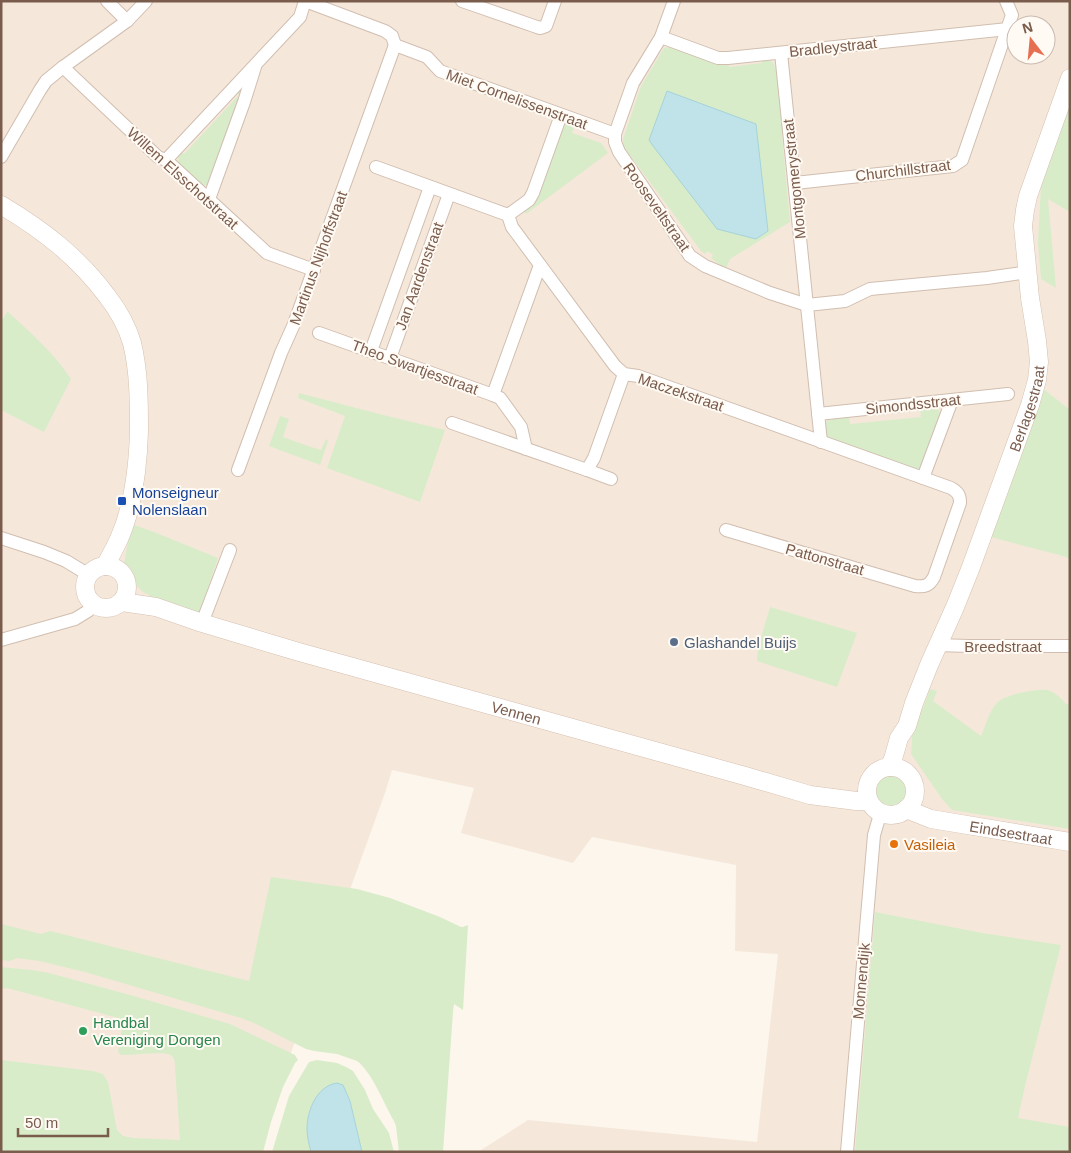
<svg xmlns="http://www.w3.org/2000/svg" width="1071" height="1153" font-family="Helvetica,sans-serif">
	<rect width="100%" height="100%" fill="#fdf6ec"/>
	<path fill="#f5e8da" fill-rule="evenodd" d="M 1,1 L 1070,1 L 1070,1152 L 478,1152 L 528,1120 L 757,1142 L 778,954 L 735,951 L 736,865 L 592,837 L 573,863 L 461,833 L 474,788 L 392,770 L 385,793 L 255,1152 L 1,1152 ZM 1016,25 L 1046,25 L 1046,55 L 1016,55 Z"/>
	<g fill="#d8ecc9">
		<polygon points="670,47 716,63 728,63 729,67 762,63 762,61 769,61 773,62 776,70 778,70 785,136 782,135 790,222 730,259 727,266 726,267 720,265 711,258 713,255 708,251 705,254 701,251 623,146 623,139 641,86 664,48"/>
		<path d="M 239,91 L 242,94 L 210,184 L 203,186 C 197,181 182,169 179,163 C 177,159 179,155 181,152 L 184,154 L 239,95 L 237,93 Z"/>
		<polygon points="1070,101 1070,212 1048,199 1056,288 1041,279 1038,243 1041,185 1049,158"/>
		<polygon points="566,123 575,124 572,133 601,143 608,153 526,214 523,210 563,125"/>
		<path d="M 8,312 C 32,334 53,352 71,379 L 44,432 L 1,410 L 1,324 L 6,313 Z"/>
		<polygon points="1041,387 1070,410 1070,559 1063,556 987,536"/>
		<polygon points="299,393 383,415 445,430 420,502 327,468 345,416 298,398"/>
		<path d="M 935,407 L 941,413 L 920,469 L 915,470 L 828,438 C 824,432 824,426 828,419 L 849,415 L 850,424 L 921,417 L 920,408 Z"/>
		<polygon points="280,416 289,419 283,437 308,446 321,450 326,439 328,441 320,465 269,446"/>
		<polygon points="131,524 154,532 218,558 199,615 156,599 143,592 136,585 133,573 124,564"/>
		<polygon points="770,607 857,633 837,687 757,661 758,648"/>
		<path d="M 930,689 L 937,691 L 933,701 L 981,736 C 986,725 989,710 998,702 C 1007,694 1037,689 1047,690 C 1055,692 1061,698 1066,704 L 1070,705 L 1070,829 L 952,810 L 942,799 L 911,754 L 913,724 L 917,712 L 923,708 Z"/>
		<circle cx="891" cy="791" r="15"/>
		<path d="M 271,877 L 357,889 L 390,898 L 440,917 L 461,927 L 463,927 L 468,925 L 463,1010 L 454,1004 L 453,1012 L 443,1152 L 399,1152 L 396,1126 L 394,1121 C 384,1104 372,1072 357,1061 L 337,1054 L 314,1051 L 306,1049 L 254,1023 L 241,1018 L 85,972 L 39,961 L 17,958 L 10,961 L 1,960 L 1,924 L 41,934 L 50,931 L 249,981 Z"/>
		<polygon points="875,912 982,933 1061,945 1025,1086 1018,1118 1070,1127 1070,1152 855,1152"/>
		<path d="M 1,967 L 31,970 L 49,973 L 130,995 L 230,1024 L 295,1055 L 298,1060 L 295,1063 L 283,1087 L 271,1122 L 263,1152 L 1,1152 L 1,1060 L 93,1071 L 103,1074 L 108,1082 L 117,1130 L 123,1136 L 133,1138 L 180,1140 L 175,1068 C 175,1064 175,1059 172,1056 C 166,1050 131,1056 121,1055 L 118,1052 L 123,1022 L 122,1019 L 7,988 L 1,989 Z"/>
		<path d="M 317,1060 L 337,1063 L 346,1067 L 353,1071 L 365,1090 L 373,1109 L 389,1133 L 394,1152 L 362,1152 L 350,1101 L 343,1085 C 333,1082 329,1085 322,1092 C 304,1110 306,1128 311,1152 L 272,1152 L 289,1096 L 309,1062 Z"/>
	</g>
	<g fill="#bfe3e8" stroke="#a5d3da">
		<polygon points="667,91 756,124 768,231 756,239 717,229 653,146 649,140"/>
		<path d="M 337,1083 L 343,1085 L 350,1101 L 362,1152 L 311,1152 C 309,1144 307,1136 307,1129 C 307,1110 317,1086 337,1083 Z"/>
	</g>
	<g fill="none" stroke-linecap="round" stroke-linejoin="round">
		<defs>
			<g id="street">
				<polyline points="107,1 127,21"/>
				<polyline points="305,1 385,31 392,36 395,45"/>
				<polyline points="462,1 534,26 540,28 546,26 555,1"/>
				<polyline points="674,1 661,37 633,83 615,134 615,142 619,152 690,256 705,266 770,293 807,305 845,301 870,289 987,278 1028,272"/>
				<polyline points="661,37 718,58 728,58 1008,29"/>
				<polyline points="395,45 427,57 440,71 615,134"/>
				<polyline points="781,53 821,442"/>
				<polyline points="63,67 158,157 166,160 267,253 314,270"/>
				<polyline points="1,157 40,90 46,81 63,67 127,21 146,1"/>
				<polyline points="166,160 300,17 305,1"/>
				<polyline points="376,167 508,215 529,200 533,193 561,115"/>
				<polyline points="795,183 953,166 962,160 1012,15 1006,1"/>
				<polyline points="209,199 244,102 255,67"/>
				<path d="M 508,215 L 512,227 L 615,366 L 624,374 L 638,376 L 951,488 C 958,492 960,495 960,503 L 934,577 C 929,586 925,587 915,586 L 726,530"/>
				<polyline points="319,333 493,395 540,265"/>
				<polyline points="371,351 430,187"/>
				<polyline points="390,358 449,194"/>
				<polyline points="493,395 500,398 521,427 526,449"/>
				<polyline points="818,414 1008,394"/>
				<polyline points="452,423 587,470 594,458 624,374"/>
				<polyline points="238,470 281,353 294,324 395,45"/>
				<polyline points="587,470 611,479"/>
				<polyline points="923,478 952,400"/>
				<polyline points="1,538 44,552 66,561 89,575"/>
				<polyline points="202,623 230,550"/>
				<polyline points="1,640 75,619 88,611 94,605"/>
				<polyline points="937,645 969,646 1070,646"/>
				<polyline points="847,1152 868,905 874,835 879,818 879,812"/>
			</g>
			<g id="secondary">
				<path d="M 1,205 C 43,230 78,257 107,296 C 118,310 127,326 132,343 C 139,372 139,401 139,431 C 138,467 134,505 119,539 C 115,548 110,557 105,566"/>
				<circle cx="106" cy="587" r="21"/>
				<path id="s1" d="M 122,602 L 156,607 L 202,623 L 299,652 L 745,776 L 810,795 L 856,801 L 869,801"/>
				<path id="s2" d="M 889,767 L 893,759 L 899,738 L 907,726 L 914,703 L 929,665 L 955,607 L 971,567 L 1030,405 L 1037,380 L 1039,362 L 1037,341 L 1030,298 L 1023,226 L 1025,210 L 1028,196 L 1070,78"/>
				<circle cx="891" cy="791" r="24"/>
				<path id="s3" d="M 906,809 L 931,819 L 1070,842"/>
			</g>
		</defs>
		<use href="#street" stroke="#d1beb0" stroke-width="14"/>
		<use href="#secondary" stroke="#d6c0b0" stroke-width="19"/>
		<use href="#street" stroke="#fff" stroke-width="12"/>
		<use href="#secondary" stroke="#fff" stroke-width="18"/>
	</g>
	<rect fill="#1a4fb4" stroke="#fffaf3" stroke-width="2" x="117" y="496" width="10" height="10" rx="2.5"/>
	<circle fill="#5c6f8a" stroke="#fffaf3" stroke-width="2" cx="674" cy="642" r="5"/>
	<circle fill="#e8710a" stroke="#fffaf3" stroke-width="2" cx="894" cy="844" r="5"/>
	<circle fill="#2e9e5b" stroke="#fffaf3" stroke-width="2" cx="83" cy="1031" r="5"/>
	<g text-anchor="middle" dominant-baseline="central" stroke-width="4" stroke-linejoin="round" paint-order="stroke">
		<g font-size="15" fill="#7a5c4d" stroke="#fffaf3">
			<text transform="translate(833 47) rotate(-6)">Bradleystraat</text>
			<text transform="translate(517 99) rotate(20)">Miet Cornelissenstraat</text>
			<text transform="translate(903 170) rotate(-7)">Churchillstraat</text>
			<text transform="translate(183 178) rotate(42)">Willem Elsschotstraat</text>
			<text transform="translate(794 179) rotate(-96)">Montgomerystraat</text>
			<text transform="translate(657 207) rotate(55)">Rooseveltstraat</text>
			<text transform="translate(318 258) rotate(-70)">Martinus Nijhoffstraat</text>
			<text transform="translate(419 276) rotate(-70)">Jan Aardenstraat</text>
			<text transform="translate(415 367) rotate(20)">Theo Swartjesstraat</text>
			<text transform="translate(681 392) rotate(19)">Maczekstraat</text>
			<text transform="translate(913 404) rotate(-6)">Simondsstraat</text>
			<text stroke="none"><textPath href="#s2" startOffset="385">Berlagestraat</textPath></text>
			<text transform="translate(825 559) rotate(16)">Pattonstraat</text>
			<text x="1003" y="646">Breedstraat</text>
			<text stroke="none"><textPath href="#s1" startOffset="410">Vennen</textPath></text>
			<text stroke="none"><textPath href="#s3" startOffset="108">Eindsestraat</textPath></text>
			<text transform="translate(861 981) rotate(-85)">Monnendijk</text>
		</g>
		<g font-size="15" fill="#164399" stroke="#fffaf3" text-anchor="start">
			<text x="132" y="492">Monseigneur<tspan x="132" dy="17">Nolenslaan</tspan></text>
		</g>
		<g font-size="15" fill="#4e5e75" stroke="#fffaf3" text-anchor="start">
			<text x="684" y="642">Glashandel Buijs</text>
		</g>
		<g font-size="15" fill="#c56008" stroke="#fffaf3" text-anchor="start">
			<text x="904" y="844">Vasileia</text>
		</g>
		<g font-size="15" fill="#27864d" stroke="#fffaf3" text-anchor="start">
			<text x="93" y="1022">Handbal<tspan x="93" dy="17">Vereniging Dongen</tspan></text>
		</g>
	</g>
	<rect width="1071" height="1153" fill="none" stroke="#7a5c4d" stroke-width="5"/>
	<g transform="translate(1031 40) rotate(344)"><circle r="24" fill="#fffaf3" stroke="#cabbb1"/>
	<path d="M0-4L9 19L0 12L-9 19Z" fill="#e76f51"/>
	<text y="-8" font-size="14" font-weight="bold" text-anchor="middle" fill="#7a5c4d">N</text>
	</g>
	<path d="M18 1128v8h90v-8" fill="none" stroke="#7a5c4d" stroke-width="2.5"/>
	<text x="25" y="1128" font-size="15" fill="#7a5c4d" stroke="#fffaf3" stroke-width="4" paint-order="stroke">50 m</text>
</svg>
